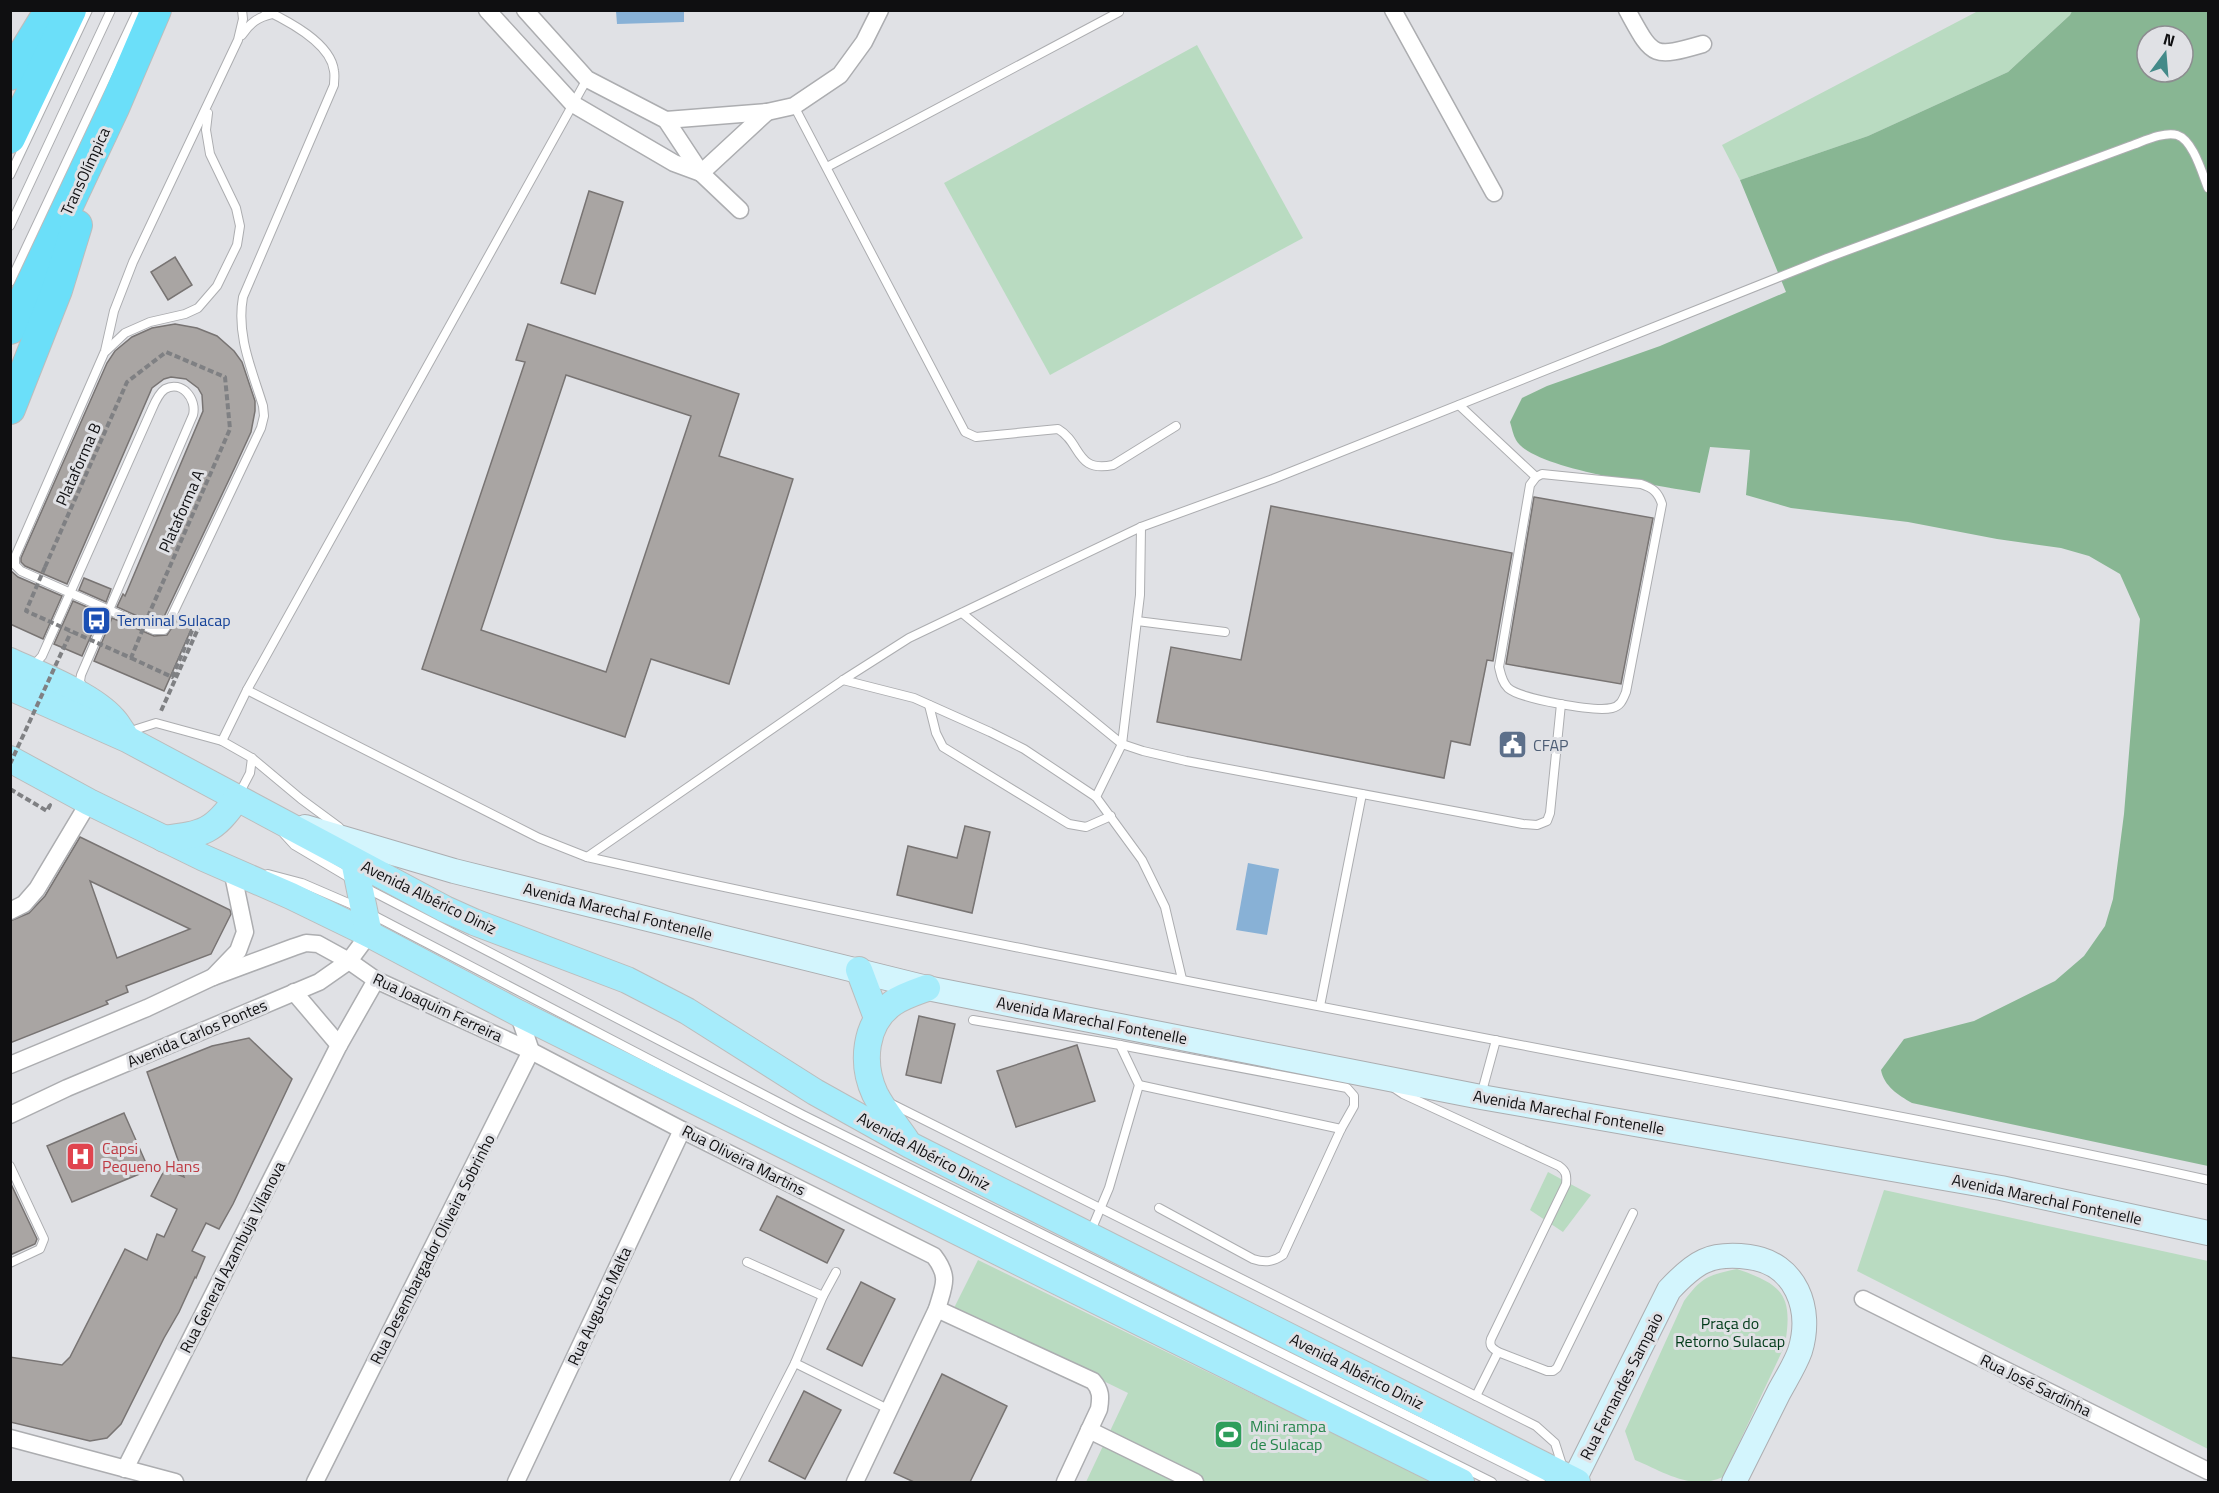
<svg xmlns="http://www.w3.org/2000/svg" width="2219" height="1493" font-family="'Titillium Web',sans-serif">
	<rect width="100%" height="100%" fill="#e0e1e5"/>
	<g fill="#b9dbc1">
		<polygon points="1978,11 2072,11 2070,15 2008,72 1868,136 1740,180 1722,145"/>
		<polygon points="1197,45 1303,238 1050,375 944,183"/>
		<polygon points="1548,1172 1591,1195 1563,1232 1530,1210"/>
		<polygon points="1884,1190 2208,1261 2208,1449 1857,1271"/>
		<polygon points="978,1260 1433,1482 1086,1482 1128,1393 954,1308"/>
		<path d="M 1737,1269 C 1784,1285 1793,1296 1785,1345 L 1723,1477 C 1691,1491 1664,1472 1635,1460 L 1625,1431 L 1684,1301 C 1702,1277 1708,1275 1737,1269 Z"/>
	</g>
	<path fill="#88b693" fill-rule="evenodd" d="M 2072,11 L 2208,11 L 2208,1166 L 1912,1103 C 1898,1095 1884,1086 1881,1070 L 1904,1039 L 1974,1021 L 2055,981 L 2084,956 L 2105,926 L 2113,899 L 2124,814 L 2140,619 L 2120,574 L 2089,556 L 2061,548 L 1997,539 L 1908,522 L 1791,508 L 1746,495 L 1750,450 L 1710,447 L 1700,493 C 1665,486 1532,470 1516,440 C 1513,435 1512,428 1510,422 L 1522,398 L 1547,386 L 1660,346 L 1786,292 L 1740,180 L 1868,136 L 2008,72 L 2070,15 ZM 2147,36 L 2183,36 L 2183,72 L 2147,72 Z"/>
	<g fill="#88b1d6">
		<polygon points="616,11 684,11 684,22 617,24"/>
		<polygon points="1248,863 1279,869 1267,935 1236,930"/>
	</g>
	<g fill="#a9a5a3" stroke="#787473" stroke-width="1.5" fill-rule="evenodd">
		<polygon points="589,191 623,202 595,294 561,283"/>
		<polygon points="175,257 192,285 168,300 151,272"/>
		<polygon points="175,324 197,328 217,336 234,351 242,362 255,401 255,411 251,432 235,467 162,621 161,624 155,624 117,607 123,594 125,596 203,411 202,395 198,388 186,379 171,377 164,379 152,388 67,584 25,566 21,562 21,558 107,363 115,351 132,337 152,328"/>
		<path d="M 528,324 L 739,394 L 719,456 L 793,479 L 729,684 L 651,659 L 625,737 L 422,669 L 525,362 L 516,360 ZM 566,375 L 691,416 L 606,672 L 481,630 Z"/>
		<polygon points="1534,497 1653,518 1621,684 1506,664"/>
		<polygon points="1271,506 1512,553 1493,661 1487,660 1470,745 1451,741 1444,778 1157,722 1171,647 1241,660"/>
		<polygon points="10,570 18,577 62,596 43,639 10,624"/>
		<polygon points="84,578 111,589 106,602 79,590"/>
		<polygon points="73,601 101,613 82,656 54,644"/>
		<polygon points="112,618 154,636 167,635 178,618 193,625 164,691 94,661"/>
		<polygon points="965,826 990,832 972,913 897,895 908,846 957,858"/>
		<path d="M 80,837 L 230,910 L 231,914 L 211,954 L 126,986 L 128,992 L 106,1001 L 108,1004 L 10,1043 L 10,921 L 29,913 L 45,896 ZM 90,881 L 190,929 L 117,958 Z"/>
		<polygon points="919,1016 955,1024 941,1083 906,1075"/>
		<polygon points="249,1038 292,1079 233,1204 219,1229 206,1223 192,1251 205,1257 196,1278 195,1277 179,1312 164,1338 121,1424 107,1438 90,1441 10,1422 10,1357 62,1365 70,1357 125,1249 147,1260 157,1234 164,1237 177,1209 151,1196 165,1169 184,1177 147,1072 212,1046"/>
		<polygon points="1077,1045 1095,1101 1016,1127 997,1071"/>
		<polygon points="124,1113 149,1170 72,1202 47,1146"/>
		<polygon points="10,1182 37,1239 35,1244 10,1255"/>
		<polygon points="777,1196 844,1230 827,1263 760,1230"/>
		<polygon points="861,1282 895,1299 862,1366 827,1349"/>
		<polygon points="942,1374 1007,1406 970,1482 914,1482 894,1473"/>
		<polygon points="804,1391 841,1410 805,1479 769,1461"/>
	</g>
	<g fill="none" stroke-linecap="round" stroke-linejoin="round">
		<defs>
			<g id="lane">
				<path d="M 242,10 L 243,19 L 238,40 L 133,262 L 114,311 L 105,351 L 15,557 L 15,565 L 21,571 L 154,630 L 164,630 L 168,624 L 261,428 L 264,416 L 263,406 C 252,370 236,335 243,297 L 334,85 C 334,80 335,75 334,71 C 331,43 288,21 265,10"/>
				<path d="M 242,35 C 250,23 258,17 272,14"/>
				<path d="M 794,106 L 965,432 L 976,437 L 1058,429 C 1082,443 1075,473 1113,465 L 1176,426"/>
				<polyline points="827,167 1119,12"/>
				<polyline points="10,175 88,10"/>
				<path d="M 2208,188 C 2202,173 2193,140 2177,135 C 2164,131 2142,142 2130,146 L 1827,258 L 1273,479 L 1141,527 L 909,638 L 843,680 L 587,857 C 914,930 1244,992 1573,1055 C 1785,1095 1998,1133 2208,1180"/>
				<polyline points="10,226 111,10"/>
				<polyline points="10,282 138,10"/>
				<polyline points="106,351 125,333 150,322 185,314 198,308 217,286 237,245 240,226 236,208 210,154 206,130 208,113"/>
				<polyline points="1459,405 1536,477"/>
				<path d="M 1542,474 L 1641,484 C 1653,488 1658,492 1662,504 L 1626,692 C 1623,699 1621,706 1612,708 C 1595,712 1520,699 1508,688 C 1502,682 1501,675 1499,667 L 1530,485 L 1536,477 Z"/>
				<polyline points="962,613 1122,744 1143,751 1186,761 1523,824 1537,825 1547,821 1550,813 1561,704"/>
				<polyline points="1137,621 1225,632"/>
				<path d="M 30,665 L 34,665 L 42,656 L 152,409 C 155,402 159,393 165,389 C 182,380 197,399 193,415 L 81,675 L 80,681 L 84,690"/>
				<polyline points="843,680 914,698 990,732 1024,749 1096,797 1142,860 1165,907 1182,979"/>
				<polyline points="247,690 539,838 587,857"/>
				<polyline points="929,705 936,733 943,747 1069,824 1086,827 1111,816"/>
				<polyline points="130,737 137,729 156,723 222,741 252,758 301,799 339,827"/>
				<polyline points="222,741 247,690 587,79"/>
				<polyline points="238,796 250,773 252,758"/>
				<polyline points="1096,797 1122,744 1140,595 1141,527"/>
				<polyline points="284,834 294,845 353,880"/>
				<polyline points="268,874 302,883 360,908"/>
				<polyline points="364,887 803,1115 1541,1482"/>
				<polyline points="371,914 783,1129 1492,1482"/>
				<polyline points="1320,1006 1362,794"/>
				<path d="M 973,1020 L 1120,1045 L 1347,1088 L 1354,1096 L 1354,1106 L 1341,1129 L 1283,1255 C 1273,1262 1265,1263 1253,1259 L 1159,1208"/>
				<polyline points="1139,1085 1341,1129"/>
				<path d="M 1394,1088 L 1403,1094 L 1559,1166 C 1566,1171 1567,1175 1566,1184 L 1491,1339 C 1489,1346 1492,1348 1498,1352 L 1547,1371 L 1553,1371 L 1557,1368 L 1633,1213"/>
				<polyline points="1481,1095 1496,1040"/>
				<polyline points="888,1102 1536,1426 1555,1443 1563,1468"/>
				<polyline points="10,1166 44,1239 40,1249 10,1263"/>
				<polyline points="1090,1233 1109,1188 1139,1085 1120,1045"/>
				<polyline points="747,1262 823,1296"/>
				<polyline points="795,1363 890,1410"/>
				<polyline points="1476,1396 1498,1352"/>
				<polyline points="734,1482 795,1363 823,1296 836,1272"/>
			</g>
			<g id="street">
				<polyline points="487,10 573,104 674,163 701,173"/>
				<polyline points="525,10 587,79 666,120 701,173 740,210"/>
				<polyline points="1393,10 1494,193"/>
				<path d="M 1627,10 C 1653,57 1651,59 1703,44"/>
				<polyline points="666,120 767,112 794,106 840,75 864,42 880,10"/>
				<polyline points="701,173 767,112"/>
				<polyline points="10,911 24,904 37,889 89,802"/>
				<path d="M 213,977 L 294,947 L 306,943 L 318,944 L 349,961 L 376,980 L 531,1051 L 682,1130 L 934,1256 C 950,1277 944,1285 937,1309 L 855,1482"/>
				<polyline points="294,992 339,1045"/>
				<polyline points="10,1065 147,1008 213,977 238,951 245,932 232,870"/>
				<polyline points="10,1115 67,1088 319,982 349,961 369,934"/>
				<polyline points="1863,1299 2208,1471"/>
				<path d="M 937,1309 L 1093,1381 C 1101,1390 1101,1397 1099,1409 L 1065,1482"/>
				<polyline points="1089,1430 1195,1482"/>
				<polyline points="10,1438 175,1482"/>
				<polyline points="125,1469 339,1045 376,980"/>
				<polyline points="315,1482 531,1051 518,1013"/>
				<polyline points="516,1482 682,1130"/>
			</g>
			<g id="secondary">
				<polyline points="305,827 454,871 927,988 1481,1097 2001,1188 2208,1233"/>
				<path d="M 1573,1482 L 1669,1290 C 1695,1262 1710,1252 1749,1257 C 1796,1263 1813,1309 1800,1351 C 1795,1365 1786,1379 1779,1392 C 1764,1422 1749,1452 1734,1482"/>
			</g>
			<g id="primary">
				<path d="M 10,661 C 40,675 92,695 113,719 C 117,723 120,729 124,734"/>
				<polyline points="10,687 127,739 445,909 474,922 627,980 687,1011 815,1092 910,1145 1577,1482"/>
				<polyline points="10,759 89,802 204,858 291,896 369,934 518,1013 1461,1482"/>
				<path d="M 164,839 C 203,834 214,832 237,798"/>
				<polyline points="354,861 369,934"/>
				<polyline points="859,970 877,1018"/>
				<path d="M 906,1140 C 896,1125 883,1110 875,1094 C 861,1064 864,1023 893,1003 C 903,996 916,992 927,988"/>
			</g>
			<g id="highway">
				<polyline points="10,75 50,10"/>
				<polyline points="10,138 71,10"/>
				<polyline points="10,329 114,108 156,10"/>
				<polyline points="10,409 57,290 77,225"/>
			</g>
		</defs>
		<use href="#lane" stroke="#acadb0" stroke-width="10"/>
		<use href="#street" stroke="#acadb0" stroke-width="19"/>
		<use href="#secondary" stroke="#acadb0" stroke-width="26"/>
		<use href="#primary" stroke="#bcbcbc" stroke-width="28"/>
		<use href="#highway" stroke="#bcbcbc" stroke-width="32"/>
		<g stroke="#7f8083" stroke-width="4" stroke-dasharray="6 3" stroke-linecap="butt">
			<polyline points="45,567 127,382 166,352 225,377 230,429 149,614"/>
			<polyline points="131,658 172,677 197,619 202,620 161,711"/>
			<polyline points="10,789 47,811 50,805 48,804"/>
		</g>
		<use href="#lane" stroke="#fff" stroke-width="8"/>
		<use href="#street" stroke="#fff" stroke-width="16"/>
		<use href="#secondary" stroke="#d3f5fd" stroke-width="24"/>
		<use href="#primary" stroke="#a6ecfb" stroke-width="26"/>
		<use href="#highway" stroke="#6bdff9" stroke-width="30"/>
		<g stroke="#7f8083" stroke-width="4" stroke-dasharray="6 3" stroke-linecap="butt">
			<polyline points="45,567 26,611 131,658 149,614"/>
			<polyline points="10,764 71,632"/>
		</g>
	</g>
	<defs>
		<symbol id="bus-square" viewBox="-11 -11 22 22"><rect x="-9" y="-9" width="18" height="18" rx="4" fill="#1a4fb4" stroke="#e0e1e5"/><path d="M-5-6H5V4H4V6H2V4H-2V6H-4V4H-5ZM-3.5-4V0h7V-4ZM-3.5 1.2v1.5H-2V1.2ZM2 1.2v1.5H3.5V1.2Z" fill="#fff"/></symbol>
		<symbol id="civic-square" viewBox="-11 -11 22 22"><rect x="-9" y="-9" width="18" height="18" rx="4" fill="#5c6f8a" stroke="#e0e1e5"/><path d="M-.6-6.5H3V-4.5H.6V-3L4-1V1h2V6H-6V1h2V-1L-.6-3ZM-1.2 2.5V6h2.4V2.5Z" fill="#fff"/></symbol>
		<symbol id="hospital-square" viewBox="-11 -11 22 22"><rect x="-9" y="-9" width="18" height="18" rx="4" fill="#e0444e" stroke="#e0e1e5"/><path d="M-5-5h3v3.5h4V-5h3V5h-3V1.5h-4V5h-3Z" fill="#fff"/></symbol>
		<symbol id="stadium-square" viewBox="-11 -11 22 22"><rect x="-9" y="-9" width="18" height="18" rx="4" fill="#2e9e5b" stroke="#e0e1e5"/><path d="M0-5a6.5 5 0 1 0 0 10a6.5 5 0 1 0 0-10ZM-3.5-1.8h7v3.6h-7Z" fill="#fff"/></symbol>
	</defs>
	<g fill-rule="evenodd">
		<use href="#bus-square" x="80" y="604" width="33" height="33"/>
		<use href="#civic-square" x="1496" y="728" width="33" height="33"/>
		<use href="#hospital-square" x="64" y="1140" width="33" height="33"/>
		<use href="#stadium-square" x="1212" y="1418" width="33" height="33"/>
	</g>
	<g text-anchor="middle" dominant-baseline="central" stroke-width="6" stroke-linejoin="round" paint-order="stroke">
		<g font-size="16" fill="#0f0f11" stroke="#e0e1e5">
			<text transform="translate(85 171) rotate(-65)">TransOlímpica</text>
			<text transform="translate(78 464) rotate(-66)">Plataforma B</text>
			<text transform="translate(181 511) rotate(-66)">Plataforma A</text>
			<text transform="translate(429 897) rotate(26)">Avenida Albérico Diniz</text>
			<text transform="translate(618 911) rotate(14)">Avenida Marechal Fontenelle</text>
			<text transform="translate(438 1007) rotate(25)">Rua Joaquim Ferreira</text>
			<text transform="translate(1092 1020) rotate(11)">Avenida Marechal Fontenelle</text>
			<text transform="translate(197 1033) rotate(-23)">Avenida Carlos Pontes</text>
			<text transform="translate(1569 1112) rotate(10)">Avenida Marechal Fontenelle</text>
			<text transform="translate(924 1151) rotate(28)">Avenida Albérico Diniz</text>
			<text transform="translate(744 1160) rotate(27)">Rua Oliveira Martins</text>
			<text transform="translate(2047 1199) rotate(12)">Avenida Marechal Fontenelle</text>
			<text transform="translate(432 1249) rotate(-63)">Rua Desembargador Oliveira Sobrinho</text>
			<text transform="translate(232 1257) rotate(-63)">Rua General Azambuja Vilanova</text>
			<text transform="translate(599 1306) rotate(-65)">Rua Augusto Malta</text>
			<text transform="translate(1357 1371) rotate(27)">Avenida Albérico Diniz</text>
			<text transform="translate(2036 1385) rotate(26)">Rua José Sardinha</text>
			<text transform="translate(1621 1386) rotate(-63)">Rua Fernandes Sampaio</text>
		</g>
		<g font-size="16" fill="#164399" stroke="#e0e1e5" text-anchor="start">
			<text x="117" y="620">Terminal Sulacap</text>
		</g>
		<g font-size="16" fill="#4e5e75" stroke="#e0e1e5" text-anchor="start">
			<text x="1533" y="745">CFAP</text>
		</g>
		<g font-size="16" fill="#be3a42" stroke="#e0e1e5" text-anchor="start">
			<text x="102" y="1148">Capsi<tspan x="102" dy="18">Pequeno Hans</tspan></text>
		</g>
		<g font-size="16" fill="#013a19" stroke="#e0e1e5">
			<text x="1730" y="1323">Praça do<tspan x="1730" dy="18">Retorno Sulacap</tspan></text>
		</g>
		<g font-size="16" fill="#27864d" stroke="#e0e1e5" text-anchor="start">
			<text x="1250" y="1426">Mini rampa<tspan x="1250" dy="18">de Sulacap</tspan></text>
		</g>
	</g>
	<rect width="2219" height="1493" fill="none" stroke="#0f0f11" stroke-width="24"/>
	<g transform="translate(2165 54) rotate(16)"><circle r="28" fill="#e0e1e5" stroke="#8c8d90" stroke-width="1.5"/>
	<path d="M0-4.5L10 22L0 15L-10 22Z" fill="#438a89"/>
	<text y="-9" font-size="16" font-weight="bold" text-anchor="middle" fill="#0f0f11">N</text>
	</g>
</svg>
